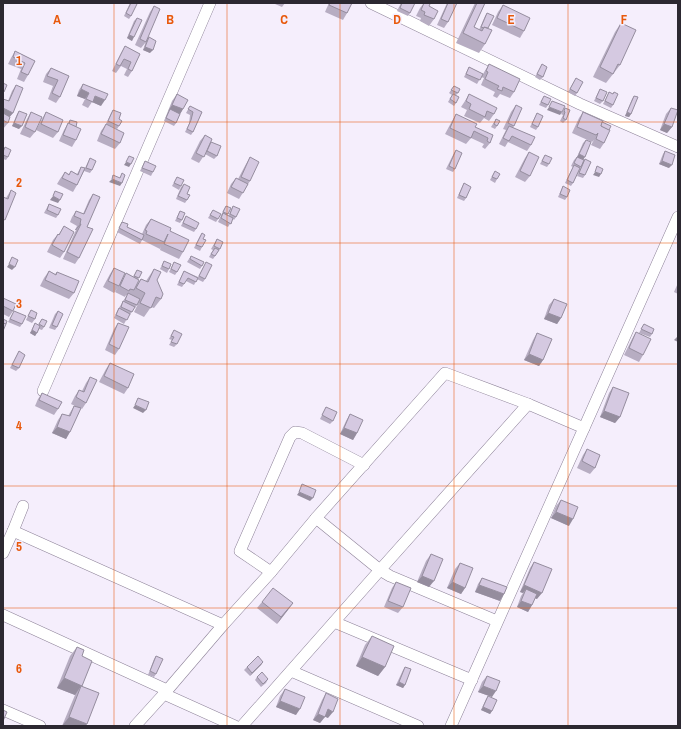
<svg xmlns="http://www.w3.org/2000/svg" width="681" height="729" font-family="'Archivo Narrow',sans-serif">
	<rect width="100%" height="100%" fill="#f5eefc"/>
	<g fill="none" stroke-linecap="round" stroke-linejoin="round">
		<defs>
			<g id="street">
				<polyline points="371,3 580,104 678,147"/>
				<polyline points="43,391 210,3"/>
				<polyline points="584,428 678,217"/>
				<polyline points="316,518 445,373 528,404"/>
				<polyline points="13,531 23,506"/>
				<polyline points="3,553 13,531 223,625 271,572 316,518 380,570 528,404 584,428 451,726"/>
				<polyline points="271,572 240,551 290,437 295,432 302,433 364,465"/>
				<polyline points="3,615 167,690"/>
				<polyline points="334,622 472,680"/>
				<polyline points="291,671 418,726"/>
				<polyline points="164,694 223,625"/>
				<polyline points="3,710 40,726"/>
				<polyline points="135,726 164,694 235,726"/>
				<polyline points="242,726 380,570 390,576 497,621"/>
			</g>
		</defs>
		<use href="#street" stroke="#8d8298" stroke-width="12"/>
		<use href="#street" stroke="#fff" stroke-width="11"/>
	</g>
	<g fill="#b7adc2">
		<polygon points="130,3 135,3 131,16 129,19 124,16"/>
		<polygon points="276,3 285,3 282,7 275,4"/>
		<polygon points="329,3 352,3 347,13 343,20 325,12"/>
		<polygon points="401,3 414,3 410,13 408,16 397,11"/>
		<polygon points="424,3 428,3 429,6 434,19 429,26 420,21 421,18 416,16 420,8"/>
		<polygon points="447,3 457,3 448,22 444,28 437,25"/>
		<polygon points="475,3 485,3 474,27 479,30 485,16 487,13 485,44 479,53 456,43"/>
		<polygon points="503,5 524,31 520,38 492,25 498,12"/>
		<polygon points="154,6 146,42 141,48 135,45 150,12"/>
		<polygon points="137,18 132,41 127,38 134,21"/>
		<polygon points="621,23 620,65 606,83 593,77 615,32"/>
		<polygon points="149,37 150,53 143,50 146,41"/>
		<polygon points="125,46 140,54 132,71 128,77 124,75 127,69 121,66 116,73 112,71 121,53"/>
		<polygon points="15,51 35,61 28,75 24,82 17,79 21,69 8,64 11,58"/>
		<polygon points="489,64 514,92 510,98 500,94 497,98 493,96 495,92 481,85 484,78 481,77 477,84 464,77 469,67 483,74"/>
		<polygon points="542,64 543,77 540,80 535,77"/>
		<polygon points="51,68 69,76 60,97 56,103 48,99 53,86 43,82 46,74"/>
		<polygon points="576,78 577,93 575,96 568,92"/>
		<polygon points="83,84 101,106 92,102 88,108 82,105 85,99 77,96 79,90"/>
		<polygon points="16,85 13,113 10,116 8,123 3,129 3,99 8,101 12,91"/>
		<polygon points="454,86 458,93 456,95 456,103 454,106 448,102 452,95 449,93"/>
		<polygon points="600,89 603,101 600,104 594,101"/>
		<polygon points="609,92 613,94 614,92 613,105 611,108 603,104"/>
		<polygon points="177,94 183,109 180,114 176,123 174,126 164,121 172,101"/>
		<polygon points="469,94 494,114 489,121 484,118 480,123 464,116 467,110 461,107 465,101"/>
		<polygon points="544,96 548,105 546,108 539,105"/>
		<polygon points="634,96 631,114 629,117 625,116 632,99"/>
		<polygon points="516,105 514,126 513,127 531,145 527,151 508,142 505,147 499,144 506,130 503,129 511,112"/>
		<polygon points="190,106 202,112 193,132 191,135 185,132 189,124 190,115 186,113"/>
		<polygon points="565,108 566,120 563,123 560,121 563,115 561,114"/>
		<polygon points="671,108 672,127 667,133 660,130 666,114"/>
		<polygon points="113,110 119,119 119,126 117,129 106,124 111,113"/>
		<polygon points="19,111 19,129 12,126 17,114"/>
		<polygon points="31,112 35,132 30,138 20,134 27,119"/>
		<polygon points="46,112 58,132 53,138 36,130 42,119"/>
		<polygon points="583,112 602,123 609,130 604,143 600,149 591,145 594,140 592,142 572,133 579,118"/>
		<polygon points="537,113 538,127 536,130 530,127"/>
		<polygon points="456,114 475,127 493,135 490,143 485,149 482,147 484,144 471,138 466,144 445,134 452,121"/>
		<polygon points="496,119 497,126 495,129 491,127"/>
		<polygon points="70,120 76,127 76,140 72,147 59,141 64,130"/>
		<polygon points="106,124 120,143 115,149 97,141 101,131"/>
		<polygon points="205,135 217,156 214,159 205,154 199,163 191,159 200,141"/>
		<polygon points="586,140 583,160 581,167 573,183 571,186 565,183 573,167 571,166 574,160 577,157 583,143"/>
		<polygon points="5,147 8,157 6,160 3,159 3,151"/>
		<polygon points="456,150 455,169 453,172 446,169 454,153"/>
		<polygon points="665,151 669,168 659,164 663,154"/>
		<polygon points="529,152 530,176 525,182 515,177 525,158"/>
		<polygon points="545,155 549,164 547,167 540,164"/>
		<polygon points="250,157 250,181 239,199 227,193 231,184 236,178 238,179 246,164"/>
		<polygon points="90,158 92,170 90,173 84,171 77,185 73,192 57,184 60,179 65,172 69,174 71,171 77,174 81,167 85,168"/>
		<polygon points="585,159 585,175 583,178 577,176 583,162"/>
		<polygon points="145,161 153,172 151,176 140,171"/>
		<polygon points="495,171 497,179 495,183 490,180"/>
		<polygon points="177,177 181,186 179,190 172,186"/>
		<polygon points="464,183 466,198 464,201 457,198 462,187"/>
		<polygon points="184,184 187,194 187,200 185,203 176,199 181,187"/>
		<polygon points="563,186 567,197 565,200 558,197"/>
		<polygon points="11,190 3,223 6,198"/>
		<polygon points="93,194 87,227 79,258 75,264 63,259 76,230 75,230 77,226 70,222 72,217 76,211 83,214 89,200"/>
		<polygon points="49,204 58,215 56,218 44,213"/>
		<polygon points="226,206 228,214 227,215 228,216 233,206 236,217 234,220 233,219 228,227 218,222 224,209"/>
		<polygon points="213,210 218,219 216,222 208,218"/>
		<polygon points="180,211 182,220 180,223 175,221"/>
		<polygon points="186,216 196,229 194,232 181,226"/>
		<polygon points="151,219 170,231 183,252 179,259 160,250 161,246 160,249 142,240 140,244 117,232 122,222 127,227 142,234 146,225"/>
		<polygon points="64,226 64,252 60,258 47,252 53,240 58,234 59,234"/>
		<polygon points="202,233 203,239 202,247 200,251 194,248 200,236"/>
		<polygon points="217,239 220,249 213,259 209,257 213,250 211,249"/>
		<polygon points="191,256 202,266 200,269 187,262"/>
		<polygon points="164,261 169,269 167,273 160,269"/>
		<polygon points="174,262 177,272 175,275 169,272"/>
		<polygon points="206,262 205,279 203,282 197,279 194,285 186,281 182,287 177,285 184,271 198,277"/>
		<polygon points="114,268 122,280 126,273 133,277 137,270 142,272 138,279 135,287 141,279 146,281 154,269 161,299 154,308 151,307 144,317 134,312 139,302 135,308 134,308 130,315 129,315 124,324 114,318 117,311 127,295 126,295 125,297 115,292 118,287 114,293 103,287 110,274"/>
		<polygon points="49,271 55,274 57,272 74,293 69,299 40,286 44,278"/>
		<polygon points="678,283 678,294 674,292"/>
		<polygon points="3,298 13,311 9,317 3,314"/>
		<polygon points="554,299 561,318 557,324 544,319 549,305"/>
		<polygon points="31,310 35,319 32,323 26,320"/>
		<polygon points="14,311 22,324 20,327 8,322"/>
		<polygon points="58,311 57,327 55,330 49,328 55,314"/>
		<polygon points="42,319 44,327 42,330 39,329 35,336 30,333 35,323 38,325"/>
		<polygon points="118,323 119,349 115,355 105,350 114,329"/>
		<polygon points="644,324 652,334 650,337 639,333"/>
		<polygon points="174,330 177,344 174,347 169,345 172,340 169,339"/>
		<polygon points="636,332 643,355 639,362 624,355 632,339"/>
		<polygon points="537,333 543,360 539,366 524,360 533,340"/>
		<polygon points="19,351 19,368 16,371 10,368"/>
		<polygon points="110,363 128,388 124,394 99,382 106,369"/>
		<polygon points="90,377 86,403 82,409 81,408 66,439 52,433 58,420 62,414 68,416 74,406 79,408 71,404 75,396 79,390 82,391 86,383"/>
		<polygon points="613,387 620,417 615,423 600,417 609,393"/>
		<polygon points="42,393 58,409 54,415 35,406 38,399"/>
		<polygon points="326,407 333,421 330,424 320,419"/>
		<polygon points="350,414 357,433 353,440 340,434 346,421"/>
		<polygon points="587,449 595,468 590,474 577,468 583,455"/>
		<polygon points="561,500 569,526 551,518 556,506"/>
		<polygon points="431,554 429,587 417,582 426,561"/>
		<polygon points="534,562 537,599 535,598 532,605 528,612 517,607 521,596 523,593 520,592 530,568"/>
		<polygon points="460,563 465,588 461,594 447,588 455,569"/>
		<polygon points="482,578 500,601 475,592 478,584"/>
		<polygon points="396,582 403,607 398,613 384,607 392,588"/>
		<polygon points="262,602 293,603 277,624 257,608"/>
		<polygon points="372,636 385,667 378,676 356,666 365,645"/>
		<polygon points="77,647 82,656 82,686 87,724 85,726 62,726 75,695 57,688 70,656"/>
		<polygon points="156,656 156,674 154,677 148,675 154,659"/>
		<polygon points="263,662 261,665 250,676 244,670 247,667"/>
		<polygon points="405,667 405,685 403,688 396,685 403,670"/>
		<polygon points="487,676 492,697 478,692 482,682"/>
		<polygon points="257,677 268,679 266,683 261,687 255,680"/>
		<polygon points="285,689 296,715 276,707 280,696"/>
		<polygon points="326,693 328,718 325,716 320,723 313,720 322,700"/>
		<polygon points="488,696 492,711 490,714 481,710 486,699"/>
	</g>
	<g fill="#958d9e">
		<polygon points="129,35 134,37 132,41 127,38"/>
		<polygon points="145,47 153,50 150,53 143,50"/>
		<polygon points="81,89 89,93 85,99 77,96"/>
		<polygon points="95,96 105,100 101,106 92,102"/>
		<polygon points="172,105 183,109 179,116 170,109 168,111"/>
		<polygon points="549,107 562,112 560,115 547,110"/>
		<polygon points="3,108 13,113 8,119 3,117"/>
		<polygon points="627,112 631,114 629,117 625,116"/>
		<polygon points="14,123 22,126 19,129 12,126"/>
		<polygon points="664,124 672,127 667,133 660,130"/>
		<polygon points="579,154 585,157 583,160 577,157"/>
		<polygon points="662,161 672,165 669,168 659,164"/>
		<polygon points="126,162 131,164 129,167 124,165"/>
		<polygon points="595,172 601,174 599,177 593,175"/>
		<polygon points="112,179 122,183 120,186 109,182"/>
		<polygon points="53,196 60,200 58,203 50,200"/>
		<polygon points="80,224 81,224 76,230 75,230"/>
		<polygon points="9,264 15,267 12,270 7,267"/>
		<polygon points="548,313 561,318 557,324 544,319"/>
		<polygon points="32,330 37,333 35,336 30,333"/>
		<polygon points="678,336 678,342 674,340"/>
		<polygon points="529,354 543,360 539,366 524,360"/>
		<polygon points="135,405 146,410 143,413 133,408"/>
		<polygon points="604,411 620,417 615,423 600,417"/>
		<polygon points="57,427 70,432 66,439 52,433"/>
		<polygon points="344,428 357,433 353,440 340,434"/>
		<polygon points="299,492 313,498 310,501 297,495"/>
		<polygon points="556,512 573,519 569,526 551,518"/>
		<polygon points="422,576 434,581 429,587 417,582"/>
		<polygon points="452,582 465,588 461,594 447,588"/>
		<polygon points="479,585 504,594 500,601 475,592"/>
		<polygon points="524,585 542,593 537,599 524,594 526,589 523,593 520,592"/>
		<polygon points="521,601 532,605 528,612 517,607"/>
		<polygon points="293,603 288,610 277,624 281,617"/>
		<polygon points="362,657 385,667 378,676 356,666"/>
		<polygon points="263,662 261,665 250,676 252,673"/>
		<polygon points="64,678 82,686 81,686 75,695 57,688"/>
		<polygon points="399,682 405,685 403,688 396,685"/>
		<polygon points="483,686 496,691 492,697 478,692"/>
		<polygon points="280,701 300,709 296,715 276,707"/>
		<polygon points="483,707 492,711 490,714 481,710"/>
		<polygon points="328,709 333,712 328,718 323,716"/>
		<polygon points="318,714 325,717 320,723 313,720"/>
		<polygon points="69,717 87,724 85,726 62,726"/>
	</g>
	<g fill="#d5c9e1" stroke="#958d9e">
		<polygon points="131,3 135,3 137,4 131,16 126,13"/>
		<polygon points="330,3 352,3 347,13 329,5"/>
		<polygon points="402,3 415,3 410,13 400,8"/>
		<polygon points="424,3 428,3 430,4 429,6 438,11 434,19 424,15 425,12 421,10"/>
		<polygon points="448,3 457,3 448,22 441,19"/>
		<polygon points="477,3 485,3 474,27 482,31 484,27 492,30 485,44 463,33"/>
		<polygon points="503,5 530,18 524,31 497,18"/>
		<polygon points="154,6 160,9 146,42 140,39"/>
		<polygon points="487,13 494,16 488,28 484,27 484,28 481,27"/>
		<polygon points="137,18 142,20 134,37 129,35"/>
		<polygon points="621,23 636,30 620,65 618,64 613,74 600,67"/>
		<polygon points="149,37 156,41 153,50 145,47"/>
		<polygon points="125,46 140,54 132,71 128,69 131,62 124,59 120,66 116,64"/>
		<polygon points="15,51 35,61 28,75 21,72 25,63 13,57"/>
		<polygon points="489,64 520,79 514,92 503,87 502,91 497,89 499,86 485,79 488,72 486,71"/>
		<polygon points="542,64 547,67 543,77 537,74"/>
		<polygon points="469,67 483,74 480,80 466,74"/>
		<polygon points="51,68 69,76 60,97 52,93 58,80 47,76"/>
		<polygon points="576,78 583,82 577,93 570,89"/>
		<polygon points="3,83 7,85 4,92 3,91"/>
		<polygon points="83,84 108,94 105,100 95,96 93,102 86,99 89,93 81,89"/>
		<polygon points="16,85 23,88 13,113 3,108 3,99 9,101"/>
		<polygon points="454,86 460,89 458,93 451,90"/>
		<polygon points="600,89 607,92 603,101 596,98"/>
		<polygon points="609,92 613,94 614,92 618,94 613,105 605,101"/>
		<polygon points="177,94 188,100 183,109 172,105"/>
		<polygon points="453,94 459,97 456,103 450,99"/>
		<polygon points="469,94 497,108 494,114 487,111 485,117 469,109 471,104 466,101"/>
		<polygon points="544,96 551,99 548,105 541,102"/>
		<polygon points="634,96 638,97 631,114 627,112"/>
		<polygon points="552,101 565,106 562,112 549,107"/>
		<polygon points="516,105 522,108 514,126 508,123"/>
		<polygon points="190,106 202,112 193,132 187,129 191,120 193,112 188,109"/>
		<polygon points="565,108 570,110 566,120 563,118 565,112 564,111"/>
		<polygon points="671,108 678,110 672,127 664,124"/>
		<polygon points="170,109 180,114 176,123 166,118"/>
		<polygon points="113,110 121,113 119,119 122,121 119,126 108,121"/>
		<polygon points="19,111 27,114 22,126 14,123"/>
		<polygon points="31,112 42,117 35,132 25,127"/>
		<polygon points="46,112 63,120 58,132 41,124"/>
		<polygon points="583,112 603,121 601,126 610,130 604,143 596,139 598,133 596,135 577,127"/>
		<polygon points="3,113 10,117 8,123 3,120"/>
		<polygon points="537,113 543,116 538,127 532,124"/>
		<polygon points="456,114 477,124 475,127 493,135 490,143 487,141 488,138 474,131 471,138 450,128"/>
		<polygon points="496,119 500,121 497,126 494,124"/>
		<polygon points="70,120 77,122 76,127 69,124"/>
		<polygon points="602,122 611,126 609,130 601,126"/>
		<polygon points="68,123 81,129 76,140 63,135"/>
		<polygon points="106,124 124,133 120,143 101,134"/>
		<polygon points="509,126 535,137 531,145 512,136 509,141 503,138"/>
		<polygon points="205,135 212,139 204,157 196,153"/>
		<polygon points="586,140 591,142 585,157 579,154"/>
		<polygon points="211,142 221,146 217,156 207,151"/>
		<polygon points="5,147 11,150 8,157 3,155 3,152"/>
		<polygon points="456,150 462,153 455,169 449,166"/>
		<polygon points="665,151 675,155 672,165 662,161"/>
		<polygon points="529,152 539,157 530,176 520,171"/>
		<polygon points="545,155 552,158 549,164 542,161"/>
		<polygon points="129,156 134,158 131,164 126,162"/>
		<polygon points="250,157 259,162 250,181 241,177"/>
		<polygon points="577,157 584,160 581,167 574,163"/>
		<polygon points="90,158 96,161 92,170 86,168"/>
		<polygon points="585,159 591,162 585,175 579,173"/>
		<polygon points="145,161 156,166 153,172 142,168"/>
		<polygon points="574,165 580,168 573,183 567,180"/>
		<polygon points="597,166 603,169 601,174 595,172"/>
		<polygon points="81,167 85,168 77,185 62,178 65,172 69,175 71,171 78,175"/>
		<polygon points="495,171 500,174 497,179 492,177"/>
		<polygon points="122,173 125,175 122,183 112,179 113,175 120,178"/>
		<polygon points="177,177 184,180 181,186 174,183"/>
		<polygon points="236,178 248,184 243,193 231,187"/>
		<polygon points="464,183 471,187 466,198 459,195"/>
		<polygon points="184,184 190,187 187,194 190,195 187,200 178,196"/>
		<polygon points="563,186 570,190 567,197 560,194"/>
		<polygon points="11,190 16,193 5,220 3,219 3,197 8,199"/>
		<polygon points="55,191 63,194 60,200 53,196"/>
		<polygon points="93,194 100,197 87,227 93,229 79,258 67,252 81,224 80,224 81,219 74,216 76,211 84,214"/>
		<polygon points="49,204 61,209 58,215 47,210"/>
		<polygon points="226,206 231,208 228,214 223,212"/>
		<polygon points="233,206 240,209 236,217 230,214"/>
		<polygon points="213,210 221,214 218,219 210,215"/>
		<polygon points="180,211 185,213 182,220 177,218"/>
		<polygon points="223,213 233,218 231,224 221,218"/>
		<polygon points="186,216 199,223 196,229 183,223"/>
		<polygon points="151,219 171,228 170,231 189,240 183,252 164,244 168,234 164,242 146,234 147,231 145,230"/>
		<polygon points="122,222 128,224 127,227 144,235 142,240 119,228"/>
		<polygon points="64,226 74,232 64,252 52,245 58,234 59,235"/>
		<polygon points="202,233 205,235 203,239 206,240 202,247 196,245"/>
		<polygon points="217,239 223,242 220,249 214,246"/>
		<polygon points="215,248 219,250 215,256 211,254"/>
		<polygon points="191,256 204,262 202,266 190,259"/>
		<polygon points="12,257 18,260 15,267 9,264"/>
		<polygon points="164,261 171,264 169,269 162,266"/>
		<polygon points="174,262 181,265 177,272 171,269"/>
		<polygon points="206,262 212,265 205,279 199,276"/>
		<polygon points="114,268 125,273 119,286 108,281"/>
		<polygon points="154,269 161,272 157,280 163,294 161,299 156,297 151,308 140,303 145,293 136,288 141,279 148,282"/>
		<polygon points="137,270 142,272 139,278 134,276"/>
		<polygon points="49,271 56,275 57,272 79,281 74,293 45,280"/>
		<polygon points="184,271 198,278 196,282 188,278 184,284 179,282"/>
		<polygon points="126,273 139,280 134,290 130,289 129,291 120,286"/>
		<polygon points="128,293 140,299 137,305 125,300"/>
		<polygon points="3,298 16,304 13,311 3,306"/>
		<polygon points="554,299 567,304 561,318 548,313"/>
		<polygon points="123,301 135,307 132,312 121,307"/>
		<polygon points="119,308 130,314 127,320 116,315"/>
		<polygon points="31,310 37,313 35,319 28,316"/>
		<polygon points="14,311 26,316 22,324 10,319"/>
		<polygon points="58,311 63,314 57,327 52,325"/>
		<polygon points="3,319 7,321 6,324 3,323"/>
		<polygon points="42,319 47,321 44,327 39,324"/>
		<polygon points="3,323 6,324 3,331"/>
		<polygon points="35,323 40,326 37,333 32,330"/>
		<polygon points="118,323 129,327 119,349 109,344"/>
		<polygon points="644,324 654,329 652,334 641,329"/>
		<polygon points="174,330 182,334 177,344 171,342 174,337 171,336"/>
		<polygon points="636,332 651,339 643,355 629,348"/>
		<polygon points="537,333 552,339 543,360 529,354"/>
		<polygon points="19,351 25,355 19,368 12,365"/>
		<polygon points="110,363 134,374 128,388 104,376"/>
		<polygon points="90,377 97,380 86,403 76,397 79,390 84,392"/>
		<polygon points="613,387 629,393 620,417 604,411"/>
		<polygon points="42,393 62,402 58,409 39,400"/>
		<polygon points="138,398 149,402 146,410 135,405"/>
		<polygon points="74,406 81,408 70,432 57,427 62,414 70,416"/>
		<polygon points="326,407 337,412 333,421 322,415"/>
		<polygon points="350,414 363,420 357,433 344,428"/>
		<polygon points="587,449 600,455 595,468 582,461"/>
		<polygon points="302,484 316,490 313,498 299,492"/>
		<polygon points="561,500 578,507 573,519 556,512"/>
		<polygon points="431,554 443,559 434,581 422,576"/>
		<polygon points="534,562 552,569 542,593 524,585"/>
		<polygon points="460,563 473,568 465,588 452,582"/>
		<polygon points="482,578 507,587 504,594 479,585"/>
		<polygon points="396,582 411,588 403,607 388,601"/>
		<polygon points="273,588 293,603 281,617 262,602"/>
		<polygon points="526,589 537,594 532,605 521,601"/>
		<polygon points="372,636 394,646 385,667 362,657"/>
		<polygon points="77,647 84,650 82,656 92,661 82,686 64,678"/>
		<polygon points="156,656 163,659 156,674 150,671"/>
		<polygon points="258,656 263,662 252,673 247,667"/>
		<polygon points="405,667 411,669 405,685 399,682"/>
		<polygon points="262,672 268,679 263,684 257,677"/>
		<polygon points="487,676 500,681 496,691 483,686"/>
		<polygon points="81,686 99,693 87,724 69,717"/>
		<polygon points="285,689 305,697 300,709 280,701"/>
		<polygon points="326,693 338,699 333,712 328,709 325,717 318,714"/>
		<polygon points="488,696 497,700 492,711 483,707"/>
		<polygon points="3,710 7,712 3,721"/>
	</g>
	<path fill="none" stroke="#e8590c" stroke-width="1" stroke-opacity="0.55" d="M 114,3 L 114,726M 227,3 L 227,726M 340,3 L 340,726M 454,3 L 454,726M 568,3 L 568,726M 3,122 L 678,122M 3,243 L 678,243M 3,364 L 678,364M 3,486 L 678,486M 3,608 L 678,608"/>
	<g font-size="13" text-anchor="middle" font-weight="bold" fill="#e8590c" stroke="#f5eefc" stroke-width="3" stroke-linejoin="round" paint-order="stroke">
		<text x="57" y="24">A</text>
		<text x="170" y="24">B</text>
		<text x="284" y="24">C</text>
		<text x="397" y="24">D</text>
		<text x="511" y="24">E</text>
		<text x="624" y="24">F</text>
		<text x="19" y="65">1</text>
		<text x="19" y="187">2</text>
		<text x="19" y="308">3</text>
		<text x="19" y="430">4</text>
		<text x="19" y="551">5</text>
		<text x="19" y="673">6</text>
	</g>
	<rect width="681" height="729" fill="none" stroke="#2c2831" stroke-width="8"/>
</svg>
